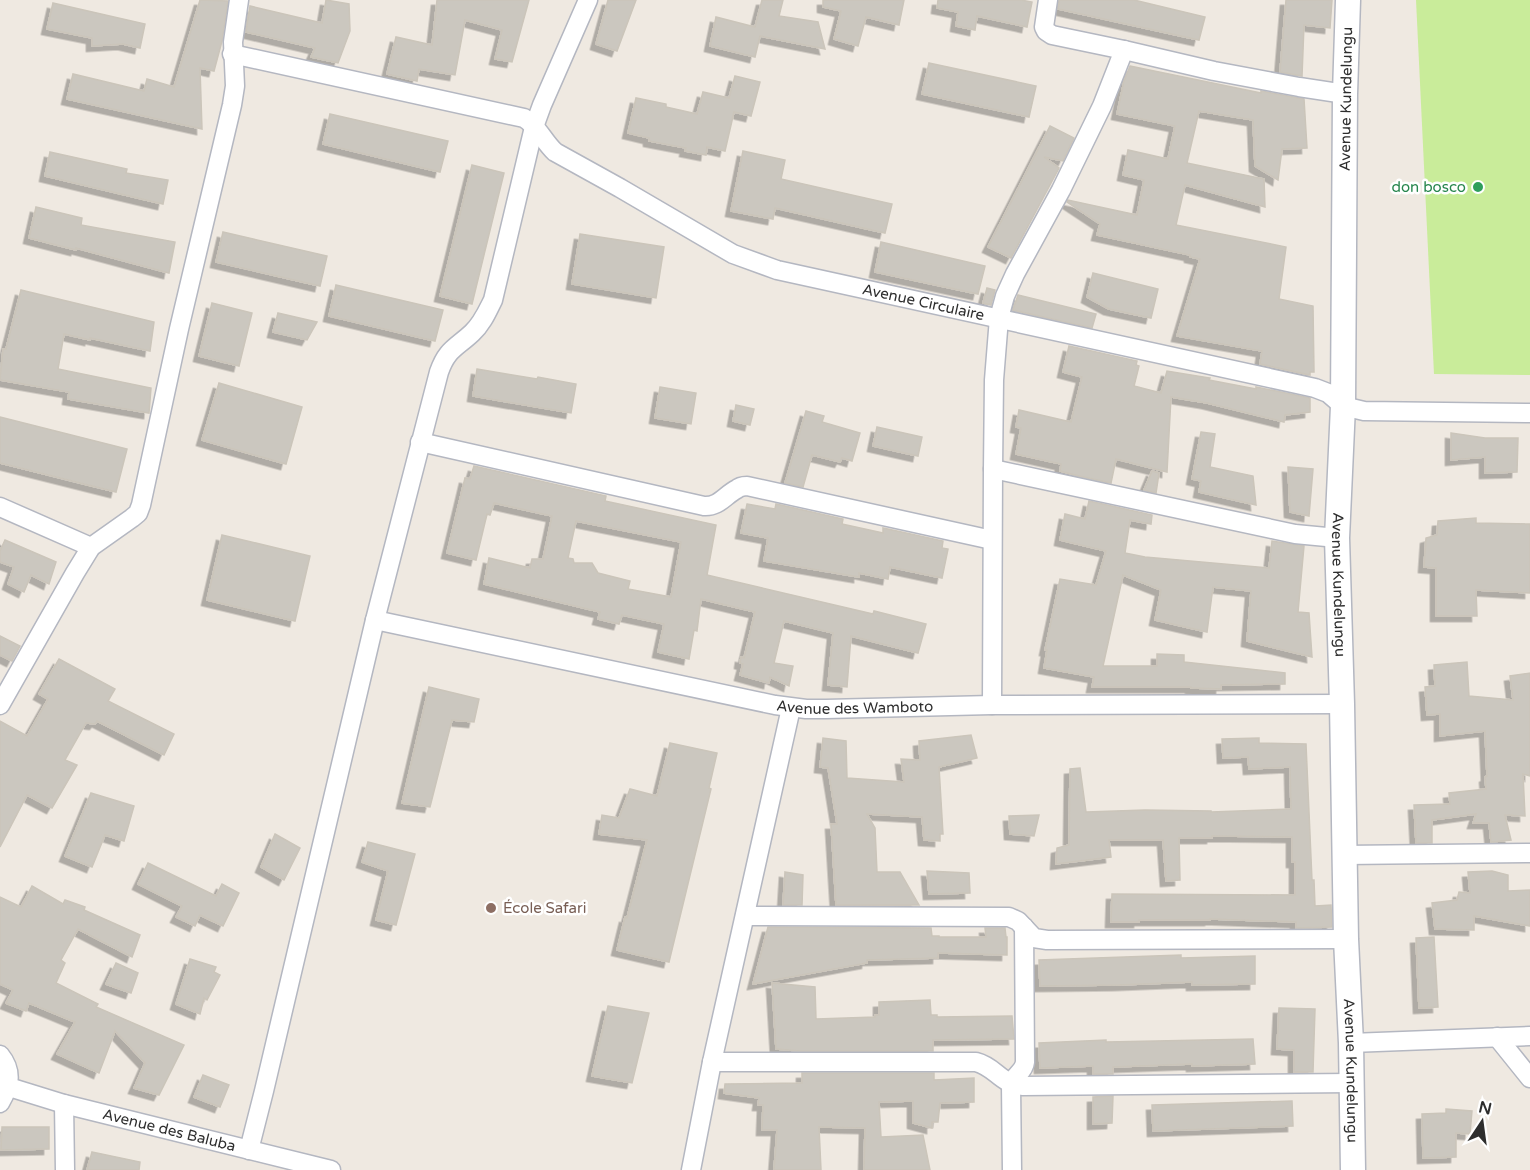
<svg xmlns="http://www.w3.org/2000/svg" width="1530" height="1170" font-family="'Varela Round',sans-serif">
	<defs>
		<filter id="shadow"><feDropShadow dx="-5.5" dy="5.5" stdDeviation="0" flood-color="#0004"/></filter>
	</defs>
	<rect width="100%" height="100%" fill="#efe9e1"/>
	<polygon fill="#c9ec9a" points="1416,0 1530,0 1530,375 1434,374"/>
	<g fill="#cbc7bf" stroke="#cbc5ba" stroke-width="1.5" fill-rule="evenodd" filter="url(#shadow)">
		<polygon points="200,0 228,1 222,41 214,71 200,68 202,129 67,99 73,74 144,91 147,79 174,87"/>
		<polygon points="326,0 349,4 350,31 338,63 311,57 315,48 246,32 250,6 322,23"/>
		<polygon points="437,0 529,0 512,62 495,59 502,30 465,20 455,75 419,69 417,81 387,74 396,37 432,45"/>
		<polygon points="608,0 636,0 617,51 596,44"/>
		<polygon points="762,0 783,0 779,16 818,22 825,49 760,36 755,57 710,46 716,17 755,27"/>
		<polygon points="823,0 904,0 899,25 866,17 858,46 834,39 841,11 823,7"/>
		<polygon points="938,0 1021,0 1032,2 1027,27 977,16 975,30 956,26 958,12 937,8"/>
		<polygon points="1059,0 1134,0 1205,17 1199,40 1058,9"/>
		<polygon points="1286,0 1332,0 1330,28 1304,25 1302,76 1280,72"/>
		<polygon points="53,3 145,24 140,48 123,44 92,46 92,38 47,29"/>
		<polygon points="929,63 1036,86 1029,117 922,94"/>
		<polygon points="1130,66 1261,93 1261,91 1304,99 1307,148 1282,149 1278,180 1255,166 1253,120 1199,111 1187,163 1264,179 1265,207 1185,185 1176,225 1286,247 1279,299 1313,306 1314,372 1310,372 1310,375 1260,364 1262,351 1177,336 1200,259 1190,257 1190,255 1097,235 1100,224 1067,202 1068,200 1137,215 1144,180 1123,175 1128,150 1168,159 1175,126 1117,114 1124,81"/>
		<polygon points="735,76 760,82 751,116 734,112 725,151 707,147 706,155 685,151 686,148 649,141 649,138 628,133 636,98 666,104 666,107 697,114 703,92 729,98"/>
		<polygon points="330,114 448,141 440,172 323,144"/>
		<polygon points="1050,126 1074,138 1063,161 1044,157 1059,168 1011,258 988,247"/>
		<polygon points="743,151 785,160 781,179 892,204 885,233 775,208 773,219 731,211"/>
		<polygon points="50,152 127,169 126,173 168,180 163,204 45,176"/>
		<polygon points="472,165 504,173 472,304 440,296"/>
		<polygon points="36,207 82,218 81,225 175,242 169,273 76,248 76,250 29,238"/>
		<polygon points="223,232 327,256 320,286 216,262"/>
		<polygon points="580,234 664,247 656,298 572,284"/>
		<polygon points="881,242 985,266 978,294 875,272"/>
		<polygon points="1093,273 1158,289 1151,318 1109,309 1087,297"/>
		<polygon points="336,285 443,310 435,341 329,316"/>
		<polygon points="987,288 995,290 991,305 983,303"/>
		<polygon points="21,290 154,322 150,351 90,338 90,340 64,334 58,369 151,388 149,413 68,399 69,392 0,380 3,349 6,349"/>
		<polygon points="1018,295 1096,314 1092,328 1013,310"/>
		<polygon points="212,303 252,313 239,366 199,356"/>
		<polygon points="278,313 317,322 307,340 273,332"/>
		<polygon points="1069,346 1137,361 1136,365 1139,366 1134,386 1161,393 1167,371 1210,378 1209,380 1256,389 1256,387 1310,398 1310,412 1285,415 1284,422 1207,403 1171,397 1167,472 1116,459 1111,483 1079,476 1060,471 1061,464 1016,454 1021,428 1016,427 1019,410 1071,422 1082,377 1063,372"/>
		<polygon points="477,369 537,379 538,377 576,384 571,413 473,396"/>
		<polygon points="219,383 302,407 286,464 202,440"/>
		<polygon points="660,387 696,393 691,424 655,418"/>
		<polygon points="736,405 754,409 750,425 733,421"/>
		<polygon points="806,411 824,416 822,422 860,433 852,461 842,458 840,462 812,455 803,487 785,483"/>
		<polygon points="0,417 127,449 116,492 0,463"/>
		<polygon points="877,427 922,437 918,456 873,446"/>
		<polygon points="1201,432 1215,434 1210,467 1253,476 1256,505 1199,492 1201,481 1192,479"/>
		<polygon points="1451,433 1485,438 1518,438 1517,472 1485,473 1485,457 1451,460"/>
		<path d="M 474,466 L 606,496 L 605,501 L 716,525 L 707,575 L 873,614 L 874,611 L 926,624 L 918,653 L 851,636 L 847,687 L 828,685 L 833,633 L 784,621 L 774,663 L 793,666 L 789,686 L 770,677 L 769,683 L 740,675 L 743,664 L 740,663 L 741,657 L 744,658 L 755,612 L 701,599 L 697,631 L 694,630 L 689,659 L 658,652 L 664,624 L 622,615 L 619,624 L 598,619 L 600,612 L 484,584 L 489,558 L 530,568 L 532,559 L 543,559 L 552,516 L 494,503 L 490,515 L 487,514 L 476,560 L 447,553 L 465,478 L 470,479 ZM 576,521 L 681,542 L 671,597 L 628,589 L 630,581 L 598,573 L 592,563 L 574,563 L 573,559 L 568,558 Z"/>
		<polygon points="1288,467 1313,469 1309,516 1290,512"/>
		<polygon points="1152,471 1159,473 1156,493 1144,490"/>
		<polygon points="1089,501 1152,515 1151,524 1130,520 1125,553 1145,557 1269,568 1272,541 1304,546 1298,612 1309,613 1312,657 1247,641 1251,591 1213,587 1207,632 1155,620 1161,590 1123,575 1103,666 1157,666 1157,654 1184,655 1184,662 1285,673 1285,684 1221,685 1221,689 1191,688 1191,687 1092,687 1094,677 1044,668 1047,650 1045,650 1060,579 1096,585 1106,551 1060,540 1065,514 1085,519"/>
		<polygon points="747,504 775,509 776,504 843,519 842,524 883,533 883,528 943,541 942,548 948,549 942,578 890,567 888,579 859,573 859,577 764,561 768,538 741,533"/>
		<polygon points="1476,518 1476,523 1530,524 1530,593 1476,590 1477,616 1436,616 1436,568 1424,567 1426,538 1437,535 1438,521"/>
		<polygon points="222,535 310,556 295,621 207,600"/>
		<polygon points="5,540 56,562 49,584 31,575 24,592 8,584 14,567 0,562 0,551"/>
		<polygon points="0,636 20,646 12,661 0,655"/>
		<polygon points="59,659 115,689 108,701 174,734 164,755 101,723 97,721 95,724 86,723 65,760 77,765 52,808 27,795 0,847 0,721 27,736 48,699 39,694"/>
		<polygon points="1467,662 1469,696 1513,700 1510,676 1530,673 1530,776 1523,774 1525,816 1505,815 1511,840 1491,842 1489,823 1473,823 1476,814 1432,820 1432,843 1416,843 1414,805 1450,804 1449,793 1486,789 1485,777 1487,776 1485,731 1440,736 1440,714 1427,715 1425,687 1435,686 1434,665"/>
		<polygon points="429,687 479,699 474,722 452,720 430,807 402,803"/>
		<polygon points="971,735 977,758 939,767 943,834 940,834 940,841 924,840 922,817 867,814 875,828 877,872 900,872 919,905 836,905 831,824 837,824 828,768 820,767 823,738 846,741 847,778 904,782 901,759 920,760 919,741"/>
		<polygon points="1259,738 1259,743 1306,744 1312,880 1314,880 1315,906 1331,905 1332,927 1296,928 1296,922 1210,919 1210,920 1139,920 1139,922 1111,922 1112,894 1295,895 1295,862 1292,862 1292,837 1212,836 1212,838 1179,838 1180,880 1166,881 1163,840 1109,840 1111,857 1056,864 1057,848 1069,845 1070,769 1080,768 1086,812 1145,810 1211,811 1211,812 1291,809 1290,767 1249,769 1248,757 1223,758 1222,739"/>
		<polygon points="670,743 717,753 709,788 711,789 669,962 617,950 625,917 627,918 647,840 599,834 602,815 619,818 630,789 657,796"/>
		<polygon points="91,793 134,806 124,841 105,835 92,867 65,856"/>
		<polygon points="1039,815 1034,836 1010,834 1009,816"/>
		<polygon points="275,834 300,848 284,880 261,867"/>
		<polygon points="368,842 415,854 396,925 376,920 388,871 362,862"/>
		<polygon points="148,863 216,896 222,884 239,893 223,926 200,915 195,926 176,917 182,906 138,884"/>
		<polygon points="927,871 969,873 970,893 929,894"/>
		<polygon points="1492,871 1508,875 1508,891 1530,890 1530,926 1474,916 1474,930 1435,929 1432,903 1457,900 1459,892 1470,893 1468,872"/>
		<polygon points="785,872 803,875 802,905 783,905"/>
		<polygon points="32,886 63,904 65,900 85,907 84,910 140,935 132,957 78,929 61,960 65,963 56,983 98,1004 96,1007 184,1045 159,1095 134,1088 145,1063 115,1031 99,1073 57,1054 75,1022 29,1003 26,1011 6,1003 13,990 0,984 0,897 21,907"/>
		<polygon points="768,927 931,928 932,936 939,936 939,937 986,937 985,928 1005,928 1006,937 1007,937 1007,955 938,953 938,958 867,960 867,963 753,984"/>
		<polygon points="1434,937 1438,1007 1419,1008 1416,938"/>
		<polygon points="1181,955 1181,958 1255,956 1255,984 1192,985 1192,982 1119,985 1040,986 1039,960"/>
		<polygon points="190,959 216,967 214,972 220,975 207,1000 204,998 200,1014 176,1004"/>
		<polygon points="116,963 138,973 131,993 106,984"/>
		<polygon points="772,983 815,987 816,1019 875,1017 875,1015 879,1015 879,1002 930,1000 931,1015 937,1015 937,1017 1012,1016 1014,1039 933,1040 933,1051 800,1051 776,1049"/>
		<polygon points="608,1006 649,1013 632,1083 592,1076"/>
		<polygon points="1279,1008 1315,1009 1313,1072 1294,1072 1294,1050 1277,1049"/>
		<polygon points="1253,1039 1255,1064 1192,1066 1192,1064 1113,1067 1113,1074 1093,1074 1093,1066 1040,1068 1039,1043 1106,1040 1106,1042"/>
		<polygon points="802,1073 934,1073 934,1080 974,1078 974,1102 940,1103 938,1122 932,1122 932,1128 913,1123 913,1101 879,1102 881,1137 923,1135 930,1170 864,1170 865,1128 819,1127 821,1170 774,1170 777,1130 762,1130 763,1105 758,1105 759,1098 724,1093 725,1084 802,1083"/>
		<polygon points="203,1075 229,1085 220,1107 194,1097"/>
		<polygon points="1113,1096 1112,1123 1093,1124 1093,1097"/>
		<polygon points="1292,1101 1293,1126 1153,1131 1152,1105"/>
		<polygon points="1446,1109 1472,1111 1470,1134 1456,1133 1456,1157 1423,1158 1422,1114 1446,1113"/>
		<polygon points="2,1127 49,1127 49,1149 1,1150"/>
		<polygon points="92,1152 140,1162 139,1170 87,1170"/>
	</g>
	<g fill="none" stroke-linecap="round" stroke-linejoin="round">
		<defs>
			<g id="street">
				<polyline points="1048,0 1044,27 1046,31 1052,35 1124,50 1214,71 1299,87 1345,94"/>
				<path id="s1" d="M 232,54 L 524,118 C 537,125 544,142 555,152 L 620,188 L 733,254 L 777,270 L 1315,388 L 1328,393 L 1343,406 L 1364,411 L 1530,413"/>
				<path d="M 420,442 L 704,506 C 719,507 725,495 737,489 C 739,487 744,486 747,486 L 992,540"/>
				<polyline points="993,469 1295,534 1337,538"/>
				<polyline points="0,507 91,547"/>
				<path id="s2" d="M 375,620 L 775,705 L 806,709 L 826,709 L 992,705 L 1342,704"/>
				<polyline points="0,705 75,573 91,547 132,518 138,513 141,505 179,329 232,105 235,86 233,42 239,0"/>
				<polyline points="992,705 993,469 994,380 999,318 1005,296 1015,274 1061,190 1102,106 1124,50"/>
				<polyline points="1344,855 1530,853"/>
				<polyline points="745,916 1009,917 1018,921 1034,938 1047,940 1346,939"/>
				<polyline points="1497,1037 1530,1078"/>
				<polyline points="1351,1043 1530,1036"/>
				<path d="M 0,1055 C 13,1071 10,1086 0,1103"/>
				<path d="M 712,1062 L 976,1062 C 996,1067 1000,1084 1023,1086 L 1351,1083"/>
				<path id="s3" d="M 9,1087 L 64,1104 L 331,1170"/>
				<polyline points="64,1104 65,1170"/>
				<path d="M 249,1150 L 264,1091 L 375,620 L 439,372 C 447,349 456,348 472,333 C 482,324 487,312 493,300 L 534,127 L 542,105 L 588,0"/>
				<polyline points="691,1170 712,1062 791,708"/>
				<path d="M 1012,1170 L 1011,1085 C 1014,1075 1024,1072 1025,1062 L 1024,927"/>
			</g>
			<g id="secondary">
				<path id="s4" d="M 1348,0 L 1345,94 L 1343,406 L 1337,538 L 1342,704 L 1346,939 L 1351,1043 L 1353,1170"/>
			</g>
		</defs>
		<use href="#street" stroke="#b4b7c1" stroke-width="21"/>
		<use href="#secondary" stroke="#b4b7c1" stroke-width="27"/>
		<use href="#street" stroke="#fff" stroke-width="18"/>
		<use href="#secondary" stroke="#fff" stroke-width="24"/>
	</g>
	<circle fill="#2e9e5b" stroke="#fff" stroke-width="2" cx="1478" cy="187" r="6"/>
	<circle fill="#8d6e63" stroke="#fff" stroke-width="2" cx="491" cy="908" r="6"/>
	<g text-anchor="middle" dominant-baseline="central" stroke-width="5" stroke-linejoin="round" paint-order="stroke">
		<g font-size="15" fill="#2e2e2e" stroke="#fff">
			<text transform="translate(1346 99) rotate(-89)">Avenue Kundelungu</text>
			<text stroke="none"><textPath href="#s1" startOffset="747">Avenue Circulaire</textPath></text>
			<text stroke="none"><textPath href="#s4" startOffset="585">Avenue Kundelungu</textPath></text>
			<text stroke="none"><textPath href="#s2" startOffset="489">Avenue des Wamboto</textPath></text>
			<text stroke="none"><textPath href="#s4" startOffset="1071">Avenue Kundelungu</textPath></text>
			<text stroke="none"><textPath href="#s3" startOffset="166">Avenue des Baluba</textPath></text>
		</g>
		<g font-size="15" fill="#27864d" stroke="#fff" text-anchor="end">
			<text x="1466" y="187">don bosco</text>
		</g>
		<g font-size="15" fill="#785e54" stroke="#fff" text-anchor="start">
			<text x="503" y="908">École Safari</text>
		</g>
	</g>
	<g transform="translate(1482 1122) rotate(13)" stroke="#ffffff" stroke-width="4.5" paint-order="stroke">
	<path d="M0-4.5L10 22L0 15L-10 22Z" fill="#2e2e2e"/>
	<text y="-9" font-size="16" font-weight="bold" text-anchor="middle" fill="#2e2e2e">N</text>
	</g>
</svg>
